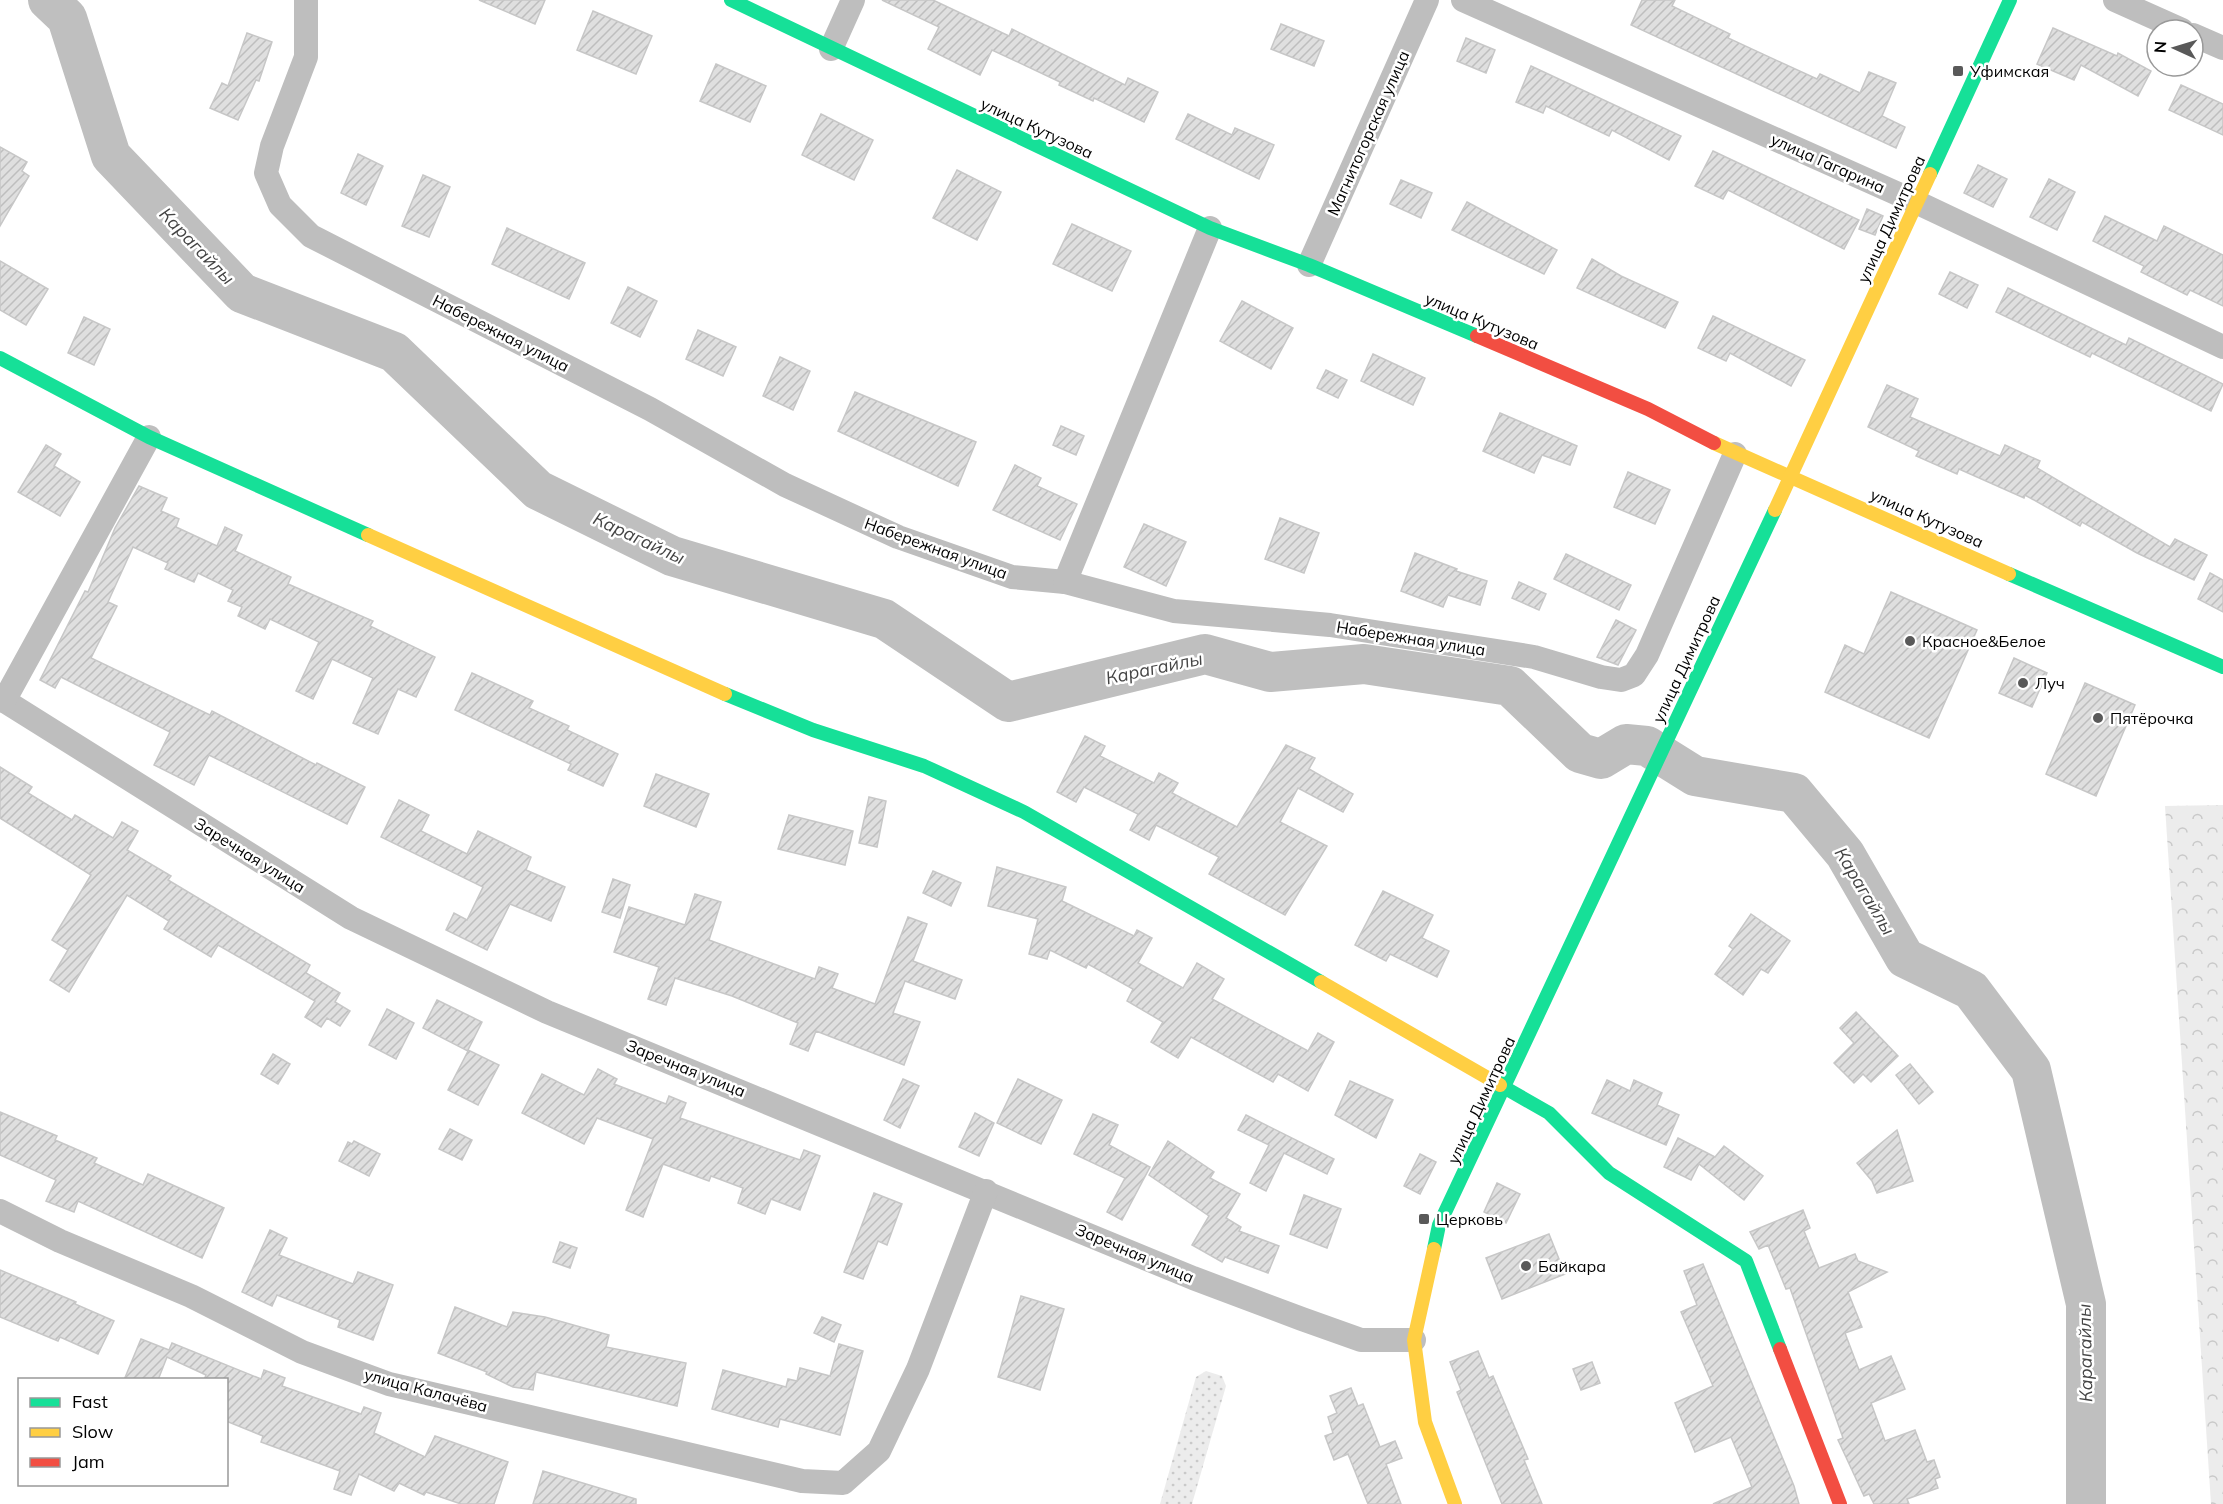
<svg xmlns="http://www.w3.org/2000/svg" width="2223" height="1504" font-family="Mulish,sans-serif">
	<defs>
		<pattern id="grass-dots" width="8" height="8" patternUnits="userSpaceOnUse" patternTransform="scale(1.5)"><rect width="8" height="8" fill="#ececec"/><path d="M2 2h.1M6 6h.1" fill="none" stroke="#c9c9c9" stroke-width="1.8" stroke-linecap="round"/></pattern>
		<pattern id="forest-crowns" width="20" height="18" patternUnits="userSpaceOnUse" patternTransform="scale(1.5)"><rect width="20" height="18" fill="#ececec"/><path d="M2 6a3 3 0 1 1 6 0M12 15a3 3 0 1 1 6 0" fill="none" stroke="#c9c9c9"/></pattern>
		<pattern id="building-hatch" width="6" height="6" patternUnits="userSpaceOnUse" patternTransform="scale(1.5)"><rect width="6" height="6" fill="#dfdfdf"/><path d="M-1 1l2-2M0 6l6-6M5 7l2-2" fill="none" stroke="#bebebe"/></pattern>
	</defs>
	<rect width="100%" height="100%" fill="#fff"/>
	<polygon fill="url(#grass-dots)" points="1206,1371 1222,1376 1226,1386 1192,1504 1160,1504 1196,1377"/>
	<polygon fill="url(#forest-crowns)" points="2223,805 2223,1504 2211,1504 2165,806"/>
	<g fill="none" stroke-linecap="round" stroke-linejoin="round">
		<polyline stroke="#bfbfbf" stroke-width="40" points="48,0 67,18 111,156 242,293 394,352 538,490 672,556 884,619 1008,702 1205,654 1270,672 1364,664 1510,686 1580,753 1601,759 1626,744 1647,746 1695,776 1794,793 1845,854 1905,958 1971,990 2031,1070 2086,1304 2086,1504"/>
	</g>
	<g fill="url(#building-hatch)" stroke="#c7c7c7" stroke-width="1.5">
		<polygon points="479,0 545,0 535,24"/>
		<polygon points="882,0 933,0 1009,36 1012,29 1125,85 1128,78 1158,92 1144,122 1094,98 1093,101 1059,85 1060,82 992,50 980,75 928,49 939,27"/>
		<polygon points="1642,0 1675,0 1672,6 1730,34 1728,38 1817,79 1820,74 1860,93 1869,72 1896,83 1882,116 1905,127 1896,148 1631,25"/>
		<polygon points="593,11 652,36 636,74 577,50"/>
		<polygon points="1281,24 1324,41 1314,66 1271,49"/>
		<polygon points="2053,28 2117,56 2118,53 2151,71 2138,96 2081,65 2074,80 2037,64"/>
		<polygon points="247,33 272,42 259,81 256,80 238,120 210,108 222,83 228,86"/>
		<polygon points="1466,38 1495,50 1486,73 1457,61"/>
		<polygon points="716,64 766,86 750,122 700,101"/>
		<polygon points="1531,66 1681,136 1669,160 1612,130 1609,136 1546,106 1543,113 1516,102"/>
		<polygon points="2181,85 2223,104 2223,135 2169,110"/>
		<polygon points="821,114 873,140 854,180 802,155"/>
		<polygon points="1188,114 1232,135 1235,128 1274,145 1259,179 1176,139"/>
		<polygon points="0,147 27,162 22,171 29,176 0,226"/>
		<polygon points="1713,151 1859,220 1844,249 1728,190 1723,199 1695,186"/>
		<polygon points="358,154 383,166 366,205 341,193"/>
		<polygon points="1978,165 2007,179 1993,207 1964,193"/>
		<polygon points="957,170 1001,192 977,240 933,218"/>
		<polygon points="423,175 450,187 429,237 402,226"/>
		<polygon points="2049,179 2075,192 2057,230 2030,217"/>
		<polygon points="1401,180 1432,193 1421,218 1390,204"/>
		<polygon points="1467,202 1557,250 1544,274 1452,230"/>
		<polygon points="1867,209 1883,216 1875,235 1859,229"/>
		<polygon points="2105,216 2157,241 2164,226 2223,255 2223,306 2190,290 2187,295 2141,272 2144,266 2093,241"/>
		<polygon points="1072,224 1131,251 1112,291 1053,264"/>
		<polygon points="507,228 585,263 569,299 492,264"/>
		<polygon points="1592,259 1621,276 1678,302 1665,328 1577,288"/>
		<polygon points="0,261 48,289 26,325 0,310"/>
		<polygon points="1950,272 1978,285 1967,308 1939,294"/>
		<polygon points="628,287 657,301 640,337 611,323"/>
		<polygon points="2008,288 2126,345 2129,338 2223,384 2211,411 2092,353 2090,357 1996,312"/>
		<polygon points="1242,301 1293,328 1271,369 1220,341"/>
		<polygon points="1713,316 1805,360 1791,386 1730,353 1726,361 1698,348"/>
		<polygon points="84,317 110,329 94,365 68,353"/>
		<polygon points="698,330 736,347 723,376 686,359"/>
		<polygon points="1373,354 1425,378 1413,405 1361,381"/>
		<polygon points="780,357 810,371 793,410 763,396"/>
		<polygon points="1326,370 1347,380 1338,398 1317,388"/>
		<polygon points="1887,385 1918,399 1910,417 2000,456 2005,445 2040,461 2037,468 2170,547 2175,539 2207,555 2194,580 2137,553 2082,522 2080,526 2025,495 2024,498 1959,469 1957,474 1916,456 1919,451 1868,427"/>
		<polygon points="855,392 976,442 958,486 838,431"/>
		<polygon points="1500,413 1577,446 1570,465 1542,455 1534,473 1483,451"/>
		<polygon points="1061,426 1084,436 1076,455 1053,445"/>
		<polygon points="46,445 61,454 54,466 80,482 60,516 18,492"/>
		<polygon points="1015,465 1041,478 1037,486 1077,504 1060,540 993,510"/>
		<polygon points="1628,472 1670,490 1655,524 1614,507"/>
		<polygon points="139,486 167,498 161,511 179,519 176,527 217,546 225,527 242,535 235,551 291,577 288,584 373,621 370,626 435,657 416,697 398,689 378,734 353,723 373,678 332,659 313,699 296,691 319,642 270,619 265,629 238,616 242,607 228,601 233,590 198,573 194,582 165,569 168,563 133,547 108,602 117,606 91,658 210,715 212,711 316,765 317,763 365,787 347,824 209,755 194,785 154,765 170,732 61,677 55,688 40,680 85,591 88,592 115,528"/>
		<polygon points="1280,518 1319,533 1304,573 1265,559"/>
		<polygon points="1144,524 1186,542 1166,586 1124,567"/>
		<polygon points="1415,553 1457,569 1456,571 1487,581 1480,605 1448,595 1443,607 1401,591"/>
		<polygon points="1566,554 1631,585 1619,610 1554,579"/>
		<polygon points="2210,573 2223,580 2223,612 2198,599"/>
		<polygon points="1519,582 1546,594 1539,610 1512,598"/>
		<polygon points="1891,592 1977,630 1929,738 1825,692 1845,645 1864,654"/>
		<polygon points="1616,620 1636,630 1618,665 1597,657"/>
		<polygon points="2014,658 2047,673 2032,707 1999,693"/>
		<polygon points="472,673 533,701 529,708 569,726 567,730 618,754 603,786 568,770 571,764 455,710"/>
		<polygon points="2085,683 2135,705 2096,796 2046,774"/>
		<polygon points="1085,736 1105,746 1100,756 1154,783 1159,773 1178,783 1172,793 1237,827 1286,745 1315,758 1309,769 1353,794 1343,812 1298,788 1280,822 1327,846 1285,915 1209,874 1219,857 1156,825 1149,840 1130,830 1138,814 1084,787 1076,802 1057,792"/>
		<polygon points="0,767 32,787 28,793 72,820 75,815 113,838 122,822 138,831 127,850 171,876 168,880 310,965 306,973 340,993 335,1002 350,1011 340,1026 327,1018 321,1027 305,1017 315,1001 218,945 211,957 164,929 169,921 127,895 69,992 50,980 68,950 52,940 91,875 0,818"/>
		<polygon points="656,774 709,794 696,827 644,806"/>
		<polygon points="869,797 886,801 877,847 859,843"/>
		<polygon points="399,800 429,815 421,831 467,854 478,831 531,857 526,870 565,887 551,921 510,904 487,950 446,930 454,913 467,920 483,887 381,837"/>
		<polygon points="789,815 853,831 845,865 778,849"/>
		<polygon points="997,867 1066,887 1062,901 1134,936 1137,930 1152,938 1138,963 1183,988 1197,963 1224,979 1212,999 1308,1051 1318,1033 1334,1042 1308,1091 1278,1074 1273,1082 1191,1037 1178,1058 1151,1042 1163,1022 1127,1001 1133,989 1088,964 1086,968 1050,950 1047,959 1029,954 1038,919 988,906"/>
		<polygon points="933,871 961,883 951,906 923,893"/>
		<polygon points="613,879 630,885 620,918 602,912"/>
		<polygon points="1383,891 1433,915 1422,938 1449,951 1437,977 1390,954 1386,961 1355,945"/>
		<polygon points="695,894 721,902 709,940 815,979 819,967 838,974 832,988 875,1004 908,917 927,924 913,961 962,980 955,999 905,981 893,1013 920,1022 904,1065 816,1031 808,1051 790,1044 798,1023 732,996 675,978 666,1005 648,999 659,967 614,952 629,907 685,925"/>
		<polygon points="1751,914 1790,941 1768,973 1761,969 1743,995 1715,974 1733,949 1729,946"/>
		<polygon points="437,1000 482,1022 468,1050 499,1065 478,1105 448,1090 468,1051 423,1028"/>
		<polygon points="387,1009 414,1023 396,1059 369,1045"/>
		<polygon points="1856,1012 1898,1056 1871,1082 1863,1074 1854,1083 1834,1063 1854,1043 1840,1028"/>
		<polygon points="273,1054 290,1064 278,1084 261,1074"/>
		<polygon points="1910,1064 1933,1092 1919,1104 1896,1075"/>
		<polygon points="598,1069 617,1079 614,1084 666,1104 669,1096 686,1103 680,1118 800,1160 804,1150 820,1156 800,1210 771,1199 765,1214 738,1203 743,1188 711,1176 709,1181 663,1164 643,1217 626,1210 653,1139 597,1118 584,1144 522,1113 542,1074 584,1095"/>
		<polygon points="903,1079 919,1086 900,1128 884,1120"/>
		<polygon points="1018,1079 1062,1100 1041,1144 997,1123"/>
		<polygon points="1607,1080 1630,1091 1634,1080 1662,1093 1657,1105 1679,1115 1666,1145 1592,1113"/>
		<polygon points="1350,1081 1393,1100 1376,1138 1335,1115"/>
		<polygon points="0,1112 57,1136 55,1140 97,1158 94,1163 143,1185 148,1174 224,1208 202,1258 78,1201 74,1212 46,1201 56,1180 0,1155"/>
		<polygon points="975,1113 994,1123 979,1156 959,1147"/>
		<polygon points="1093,1114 1118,1125 1109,1145 1150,1167 1122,1220 1107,1212 1125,1178 1074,1154"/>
		<polygon points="1246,1115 1334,1159 1327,1174 1284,1153 1266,1191 1250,1183 1269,1145 1238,1130"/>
		<polygon points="450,1129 472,1140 462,1160 439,1149"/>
		<polygon points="1897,1130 1913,1181 1877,1193 1872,1181 1857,1163"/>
		<polygon points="1678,1138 1715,1157 1724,1146 1763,1176 1744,1200 1699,1164 1691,1180 1664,1167"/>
		<polygon points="354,1141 380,1154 369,1176 339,1161 348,1142 352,1144"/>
		<polygon points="1168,1141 1214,1172 1210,1178 1240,1194 1226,1218 1241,1227 1239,1231 1279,1246 1268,1273 1225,1257 1222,1262 1192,1245 1209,1216 1149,1175"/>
		<polygon points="1420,1154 1436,1162 1420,1194 1404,1186"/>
		<polygon points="1497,1183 1520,1194 1506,1223 1484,1212"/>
		<polygon points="874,1193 902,1204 887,1245 878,1241 863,1279 844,1272"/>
		<polygon points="1304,1195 1341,1209 1327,1248 1290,1234"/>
		<polygon points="1803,1210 1810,1228 1804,1231 1819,1268 1855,1254 1858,1261 1887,1272 1848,1292 1862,1327 1845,1333 1859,1370 1891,1356 1905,1389 1871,1403 1885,1441 1915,1430 1927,1462 1934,1460 1940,1477 1935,1479 1938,1488 1907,1499 1909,1504 1874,1504 1869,1494 1864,1496 1838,1440 1843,1438 1790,1288 1786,1289 1768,1245 1759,1249 1750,1232"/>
		<polygon points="270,1230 287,1238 279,1255 353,1284 358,1272 393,1285 373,1340 338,1327 340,1320 277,1295 272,1306 242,1292"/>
		<polygon points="1549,1234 1565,1274 1502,1299 1486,1258"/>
		<polygon points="560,1242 577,1248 570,1268 553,1262"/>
		<polygon points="1703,1264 1794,1486 1799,1504 1713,1504 1752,1487 1731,1437 1695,1452 1675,1403 1713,1386 1681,1312 1697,1305 1684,1271"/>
		<polygon points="0,1270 76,1302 75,1304 114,1321 98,1354 60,1337 58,1341 0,1317"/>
		<polygon points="1021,1296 1064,1309 1040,1390 998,1377"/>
		<polygon points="455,1307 507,1327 513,1312 545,1317 609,1335 606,1347 686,1363 677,1406 536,1372 533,1390 513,1387 486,1374 487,1372 438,1353"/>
		<polygon points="822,1317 841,1325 834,1342 814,1333"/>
		<polygon points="141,1339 169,1350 172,1343 261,1379 264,1370 285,1378 282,1386 361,1414 364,1407 381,1413 374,1433 425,1457 435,1436 508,1462 494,1504 461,1504 426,1492 424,1495 399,1483 394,1491 359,1474 351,1495 334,1489 340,1471 261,1442 263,1436 226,1421 226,1380 204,1380 206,1375 167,1357 158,1380 124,1380"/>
		<polygon points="839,1344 863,1351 840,1435 780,1419 778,1427 712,1409 723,1370 786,1387 788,1379 797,1381 800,1368 830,1376"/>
		<polygon points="1478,1351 1489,1378 1493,1376 1528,1459 1524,1460 1542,1504 1502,1504 1457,1392 1461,1390 1450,1362"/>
		<polygon points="1592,1362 1600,1383 1581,1390 1573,1369"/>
		<polygon points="1351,1388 1358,1406 1363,1404 1380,1447 1395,1441 1402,1458 1386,1464 1401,1504 1368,1504 1348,1454 1334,1460 1325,1436 1333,1433 1328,1417 1337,1413 1330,1396"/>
		<polygon points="543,1471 636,1499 636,1504 533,1504"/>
	</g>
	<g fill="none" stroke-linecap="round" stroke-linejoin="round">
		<g stroke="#bebebe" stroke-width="24">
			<polyline points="306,0 306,57 272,146 266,173 280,205 311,236 650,409 785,485 898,537 1012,577 1065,582 1174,611 1330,625 1534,657 1601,677 1621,680 1634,675 1647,655 1735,454"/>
			<polyline points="1463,0 1916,202 2223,347"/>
			<polyline points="2115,0 2182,30"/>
			<polyline points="2193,35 2223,48"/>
			<polyline points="831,49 853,0"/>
			<polyline points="1309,265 1427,0"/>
			<polyline points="1065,582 1210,228"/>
			<polyline points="0,698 351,918 547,1012 1193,1278 1302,1319 1361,1340 1414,1340"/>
			<polyline points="4,701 149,437"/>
			<polyline points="0,1211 60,1241 191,1296 302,1352 389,1384 802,1481 843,1483 879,1451 918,1369 986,1191"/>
		</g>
		<g stroke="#16e098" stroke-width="14">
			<polyline points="731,0 1210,228 1309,265 1477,336"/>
			<polyline points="1930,174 2010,0"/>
			<polyline points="0,358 149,437 368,535"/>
			<polyline points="2009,574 2223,667"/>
			<polyline points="725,694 813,730 924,766 1024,812 1321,982"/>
			<polyline points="1500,1085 1549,1113 1609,1173 1746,1261 1780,1349"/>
			<polyline points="1434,1249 1439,1225 1775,510"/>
		</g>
		<g stroke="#ffcf43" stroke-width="14">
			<polyline points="1714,443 2009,574"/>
			<polyline points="1775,510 1930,174"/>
			<polyline points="368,535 725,694"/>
			<polyline points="1321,982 1500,1085"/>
			<polyline points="1434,1249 1414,1340 1425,1422 1455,1504"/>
		</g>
		<g stroke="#f24e42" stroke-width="14">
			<polyline points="1477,336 1648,409 1714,443"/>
			<polyline points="1780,1349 1840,1504"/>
		</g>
	</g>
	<g fill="#595959" stroke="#fff" stroke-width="2">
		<rect x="1952" y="65" width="12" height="12" rx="3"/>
		<circle cx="1910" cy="641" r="6"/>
		<circle cx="2023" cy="683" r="6"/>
		<circle cx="2098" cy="718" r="6"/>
		<rect x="1418" y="1213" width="12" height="12" rx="3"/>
		<circle cx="1526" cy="1266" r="6"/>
	</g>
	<g text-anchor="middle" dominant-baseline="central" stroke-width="5" stroke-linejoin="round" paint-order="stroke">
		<g font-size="16" fill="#000" stroke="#fff" text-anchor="start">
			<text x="1970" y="71">Уфимская</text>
			<text x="1922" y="641">Красное&amp;Белое</text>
			<text x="2035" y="683">Луч</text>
			<text x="2110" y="718">Пятёрочка</text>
			<text x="1436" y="1219">Церковь</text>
			<text x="1538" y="1266">Байкара</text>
		</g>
		<g font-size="16" fill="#000" stroke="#fff">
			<text transform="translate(1037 128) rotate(25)">улица Кутузова</text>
			<text transform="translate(1368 133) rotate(-66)">Магнитогорская улица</text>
			<text transform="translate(1828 163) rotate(24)">улица Гагарина</text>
			<text transform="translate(1891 219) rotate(-65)">улица Димитрова</text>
			<text transform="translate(1482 321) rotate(23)">улица Кутузова</text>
			<text transform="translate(501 333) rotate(27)">Набережная улица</text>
			<text transform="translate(1927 518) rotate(24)">улица Кутузова</text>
			<text transform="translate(936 548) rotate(20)">Набережная улица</text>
			<text transform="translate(1411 638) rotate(9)">Набережная улица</text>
			<text transform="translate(1686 659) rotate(-65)">улица Димитрова</text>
			<text transform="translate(250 855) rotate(32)">Заречная улица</text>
			<text transform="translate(686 1068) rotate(22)">Заречная улица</text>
			<text transform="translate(1481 1100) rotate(-65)">улица Димитрова</text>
			<text transform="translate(1135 1253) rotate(23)">Заречная улица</text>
			<text transform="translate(426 1390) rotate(15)">улица Калачёва</text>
		</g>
		<g font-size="18" font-style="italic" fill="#444" stroke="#fff">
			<text transform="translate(197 246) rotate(46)">Карагайлы</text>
			<text transform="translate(639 538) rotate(25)">Карагайлы</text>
			<text transform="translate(1154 668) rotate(-12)">Карагайлы</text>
			<text transform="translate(1865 891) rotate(59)">Карагайлы</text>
			<text transform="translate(2085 1353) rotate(-91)">Карагайлы</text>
		</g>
	</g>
	<rect x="18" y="1378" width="210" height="108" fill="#ffffff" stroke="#999999" stroke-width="1.5"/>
	<rect x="30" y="1398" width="30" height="9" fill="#16e098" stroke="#999999" stroke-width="1.5"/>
	<text x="72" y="1408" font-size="18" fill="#000000">Fast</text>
	<rect x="30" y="1428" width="30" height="9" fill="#ffcf43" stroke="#999999" stroke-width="1.5"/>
	<text x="72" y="1438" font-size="18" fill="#000000">Slow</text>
	<rect x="30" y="1458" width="30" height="9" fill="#f24e42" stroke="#999999" stroke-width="1.5"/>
	<text x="72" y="1468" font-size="18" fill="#000000">Jam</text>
	<g transform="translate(2175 48) rotate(274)"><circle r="28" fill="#ffffff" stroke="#999999" stroke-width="1.5"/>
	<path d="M0-4.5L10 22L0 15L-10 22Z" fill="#595959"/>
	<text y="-9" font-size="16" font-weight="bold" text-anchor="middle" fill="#000000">N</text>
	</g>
</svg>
